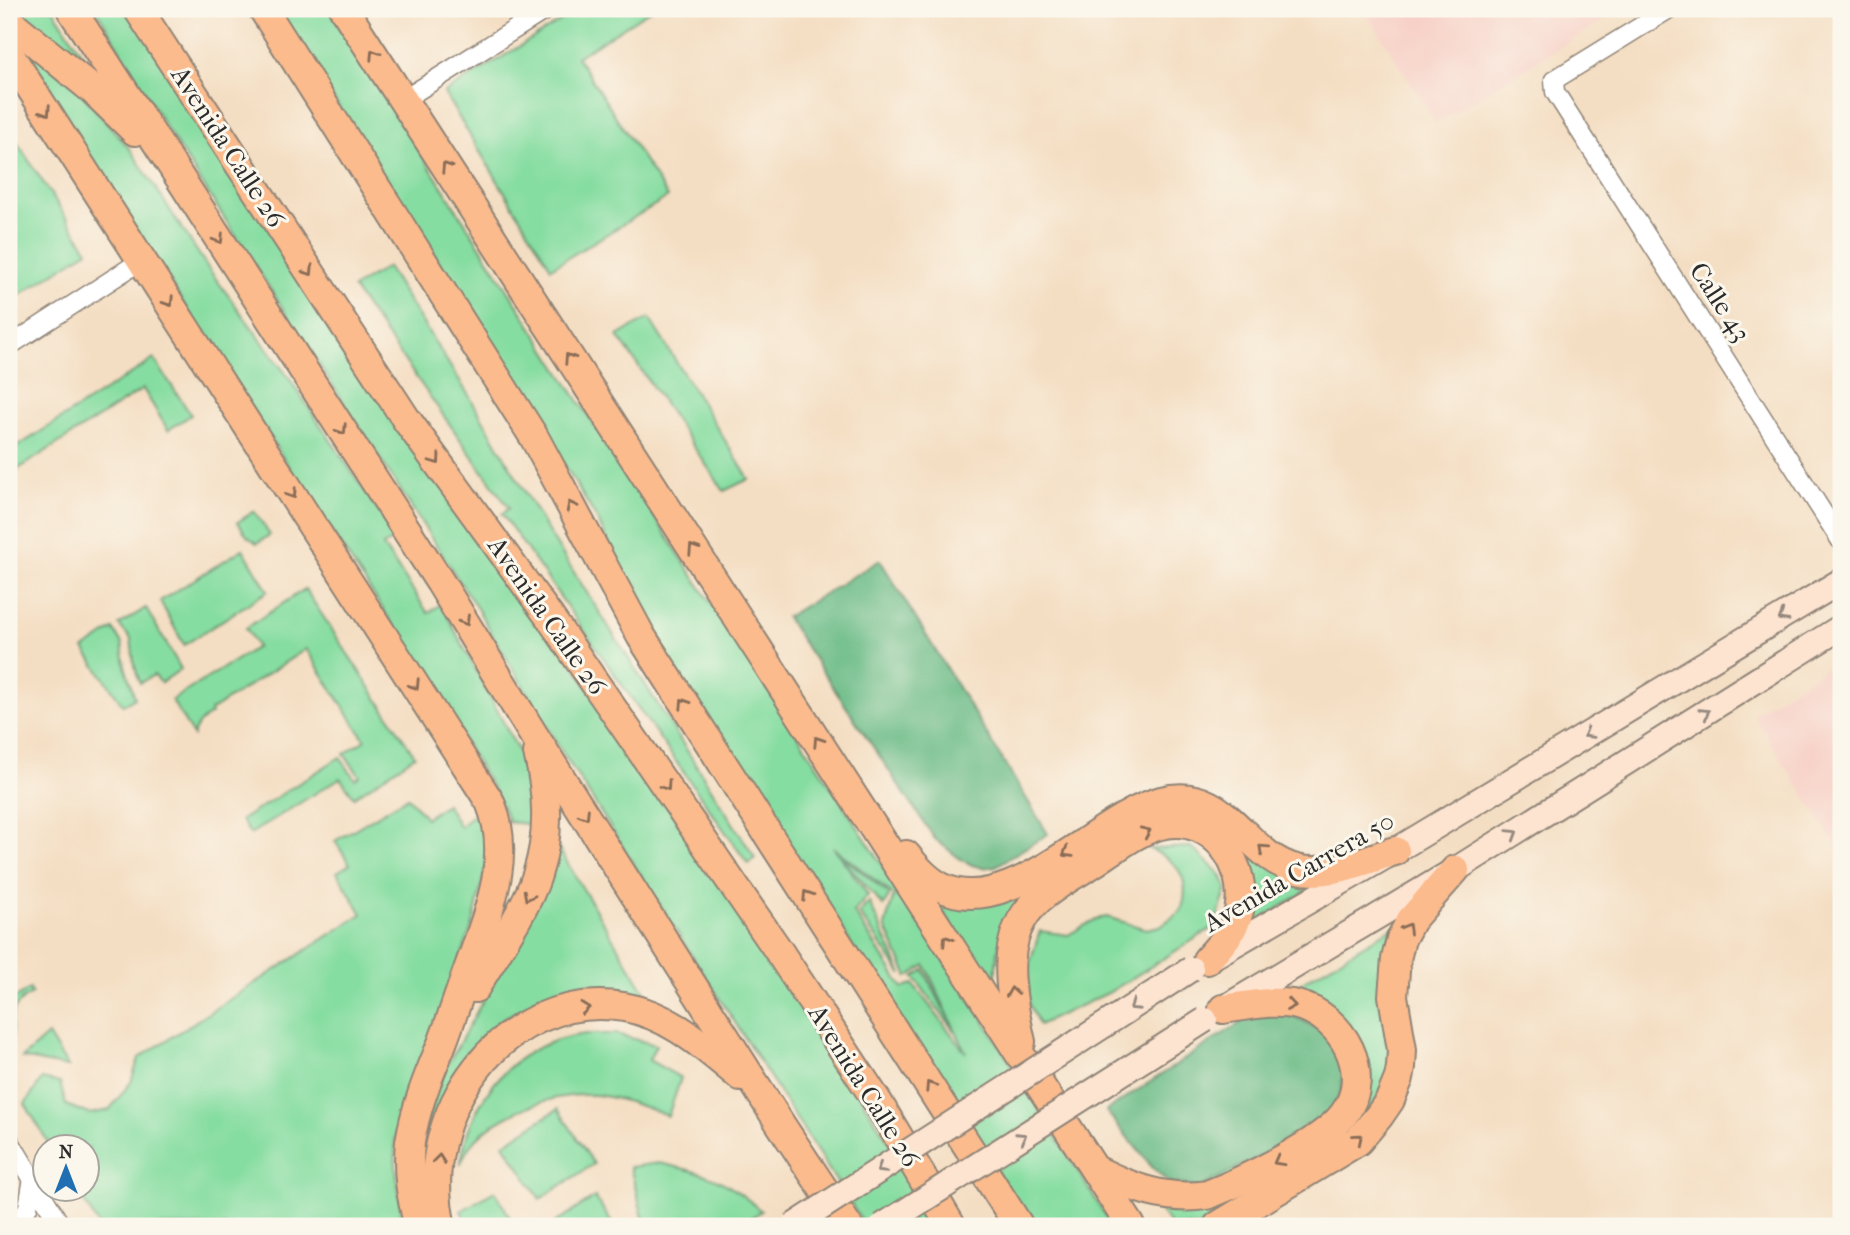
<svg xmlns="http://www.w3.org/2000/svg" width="1850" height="1235" font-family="'IM FELL French Canon',serif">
	<rect width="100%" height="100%" fill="#fbf7ec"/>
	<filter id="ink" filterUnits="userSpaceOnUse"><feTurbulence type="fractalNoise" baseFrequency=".0143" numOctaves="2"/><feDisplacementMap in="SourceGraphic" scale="14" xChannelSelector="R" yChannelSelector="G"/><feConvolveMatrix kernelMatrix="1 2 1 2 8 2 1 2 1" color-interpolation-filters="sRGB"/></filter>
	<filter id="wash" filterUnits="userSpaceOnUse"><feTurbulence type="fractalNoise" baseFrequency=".00686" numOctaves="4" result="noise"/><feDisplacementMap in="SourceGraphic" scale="28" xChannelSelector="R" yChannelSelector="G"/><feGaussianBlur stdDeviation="1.57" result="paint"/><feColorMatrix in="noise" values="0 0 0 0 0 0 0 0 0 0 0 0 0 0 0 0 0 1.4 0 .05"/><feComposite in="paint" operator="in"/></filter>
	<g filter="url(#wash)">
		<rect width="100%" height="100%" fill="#f4dec3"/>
		<g fill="#f7d1c7">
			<polygon points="1364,9 1622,9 1436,123"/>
			<polygon points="1841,659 1841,853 1753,714"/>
		</g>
		<g fill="#86dda1" stroke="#588466" stroke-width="2" fill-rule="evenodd">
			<polygon points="18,9 53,9 96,76"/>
			<polygon points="96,9 128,9 755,933 943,1226 865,1226 559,747 478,610 168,131"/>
			<path d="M 277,9 L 329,9 L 574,394 L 982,1017 L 1112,1226 L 1032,1226 L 652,633 L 597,519 L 473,314 L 384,179 ZM 833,847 L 894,895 L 885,926 L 908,977 L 925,965 L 966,1053 L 913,984 L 903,988 L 854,912 L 868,895 Z"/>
			<polygon points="580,9 652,9 577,57 668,197 551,268 444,93"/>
			<polygon points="10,34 76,87 130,149 208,268 289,378 396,538 383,546 428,613 441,604 519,752 535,793 535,825 509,822 496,794 402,638 272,441"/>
			<polygon points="9,130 88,251 9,302"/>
			<polygon points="387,267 471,399 544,525 755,858 748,864 502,514 509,508 353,288"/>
			<polygon points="649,318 749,479 724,491 618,336"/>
			<polygon points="154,359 191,415 168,430 143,389 9,475 9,452"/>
			<polygon points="254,511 270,535 257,543 247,536 238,522"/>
			<polygon points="243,549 268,591 184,645 160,601"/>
			<path d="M 305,589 L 415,756 L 354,797 L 340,778 L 250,834 L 241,820 L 340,757 L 355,779 L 360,776 L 344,754 L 365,740 L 306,649 L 210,711 L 211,714 C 202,719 195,725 193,736 L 172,700 L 257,647 L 246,628 Z"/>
			<polygon points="146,608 181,669 161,683 154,675 140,683 134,663 131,639 119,625"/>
			<polygon points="113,629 122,643 125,666 135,698 123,705 84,649"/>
			<polygon points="408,797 426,818 446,804 460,827 476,811 490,846 473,924 395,1140 396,1168 403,1226 99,1226 77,1190 88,1190 88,1148 51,1147 25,1104 42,1079 60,1083 66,1105 89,1114 109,1110 131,1082 139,1058 362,914 337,872 350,864 335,841"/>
			<polygon points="1221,820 1316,885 1239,933"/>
			<path d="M 1191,847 L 1220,874 L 1227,888 L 1214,927 L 1108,993 L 1039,1025 L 1029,1004 L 1028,968 L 1040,931 L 1068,935 L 1096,919 L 1107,917 L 1146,929 L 1160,926 L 1181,911 C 1192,880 1178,860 1149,849 Z"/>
			<path d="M 559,849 L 645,992 C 613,992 579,991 548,998 C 538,1001 507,1015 500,1022 C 474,1048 444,1089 432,1125 C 424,1151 427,1189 427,1216 L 419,1154 L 434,1089 L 547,885 Z"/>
			<polygon points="837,852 890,895 883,906"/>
			<path d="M 1028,890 C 1002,925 993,951 996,995 L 933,896 Z"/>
			<polygon points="869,902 902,975 859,913"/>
			<polygon points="1402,922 1392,1068 1365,1121 1205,1226 1171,1226 1156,1204 1284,993"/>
			<polygon points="924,970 955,1032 914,977"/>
			<path d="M 30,989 L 32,994 C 0,1010 18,1028 9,1054 L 9,998 L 11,1001 Z"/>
			<path d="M 586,1034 L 616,1034 L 656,1045 L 649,1060 L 681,1078 L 668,1116 C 645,1107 621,1098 596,1095 C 555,1092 501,1112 473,1142 C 467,1148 464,1157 460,1165 C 463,1151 466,1136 471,1123 C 494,1071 530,1041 586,1034 Z"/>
			<polygon points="48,1035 68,1067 22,1058"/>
			<polygon points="558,1109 594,1164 540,1199 504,1144"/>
			<path d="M 659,1163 C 706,1173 726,1178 761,1211 L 739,1226 L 641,1226 L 643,1217 L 630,1167 Z"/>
			<polygon points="495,1191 515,1226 470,1226 461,1211"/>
			<polygon points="595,1197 614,1226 550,1226"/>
		</g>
		<g fill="#6cbc87" stroke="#4c7459" stroke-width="2">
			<polygon points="880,560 1048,834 996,866 983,868 972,865 959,858 935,839 786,617"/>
			<polygon points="1288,1013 1333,1037 1343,1072 1342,1089 1334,1110 1314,1128 1199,1188 1168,1182 1152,1167 1106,1111 1249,1017"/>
		</g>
	</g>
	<g filter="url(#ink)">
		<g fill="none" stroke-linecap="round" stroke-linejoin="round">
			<defs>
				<g id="street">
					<polyline points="1669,9 1554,80 1555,92 1841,541"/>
					<polyline points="403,100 547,9"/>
					<polyline points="9,346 142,260"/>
					<polyline points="9,1140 61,1226"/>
					<polyline points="18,1226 28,1207 33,1178"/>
				</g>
				<g id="secondary">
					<polyline points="1214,956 1395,851 1841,581"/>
					<polyline points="1226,1007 1455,870 1841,627"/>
				</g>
				<g id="primary">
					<polyline points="71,9 440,582 533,734 781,1125 848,1226"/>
					<polyline points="138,9 406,419 551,619 776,947 877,1101 951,1226"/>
					<polyline points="263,9 534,437 641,636 1019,1226"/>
					<polyline points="344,9 1131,1226"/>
					<polyline points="9,21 94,91 135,131"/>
					<path d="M 9,54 L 490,802 C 511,852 492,902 475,951 C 463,982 453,1015 441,1046 C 428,1077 415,1109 410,1142 C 407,1172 411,1197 419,1226"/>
					<path d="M 906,855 C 916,867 927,880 941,887 C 1008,922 1097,818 1161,801 C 1227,783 1244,857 1297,869 C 1329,877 1366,859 1395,851"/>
					<path d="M 475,988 C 494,955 526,910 537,875 C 550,836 548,792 538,753"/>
					<path d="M 1021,1042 C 1011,996 997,937 1037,901 C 1053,886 1072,876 1090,865 C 1114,850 1138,829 1165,824 C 1214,815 1249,867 1239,911 C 1234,932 1220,945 1207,960"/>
					<path d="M 1096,1170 C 1132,1188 1166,1201 1207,1195 C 1241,1182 1323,1143 1344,1114 C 1374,1074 1343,1016 1297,1005 C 1273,999 1247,1006 1223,1009"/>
					<path d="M 441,1226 C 414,1115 503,988 624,1007 C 671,1015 705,1048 741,1077"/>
					<polyline points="1218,1226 1358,1141 1379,1116 1390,1100 1399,1078 1401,1067 1402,1050 1393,996 1396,959 1401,939 1411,920 1455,870"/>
				</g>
			</defs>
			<use href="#street" stroke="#908477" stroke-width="21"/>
			<use href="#secondary" stroke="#908477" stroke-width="28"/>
			<use href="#primary" stroke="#908477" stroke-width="32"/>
			<use href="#street" stroke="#fff" stroke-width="18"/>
			<use href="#secondary" stroke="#fde4d1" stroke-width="24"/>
			<use href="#primary" stroke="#fbbb8d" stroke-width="28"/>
			<defs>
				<g id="secondary-bridge">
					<polyline points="793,1226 1191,969"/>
					<polyline points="882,1226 1205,1020"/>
				</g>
			</defs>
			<use href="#secondary-bridge" stroke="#908477" stroke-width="28" stroke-linecap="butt"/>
			<use href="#secondary-bridge" stroke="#fde4d1" stroke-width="24"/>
		</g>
		<defs><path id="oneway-chevron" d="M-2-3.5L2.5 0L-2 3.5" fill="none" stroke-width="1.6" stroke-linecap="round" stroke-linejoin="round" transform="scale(1.75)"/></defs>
		<g stroke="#896c57">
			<use href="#oneway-chevron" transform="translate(374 54) rotate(-123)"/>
			<use href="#oneway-chevron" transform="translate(46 111) rotate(57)"/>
			<use href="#oneway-chevron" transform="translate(446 167) rotate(-123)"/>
			<use href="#oneway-chevron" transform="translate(219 239) rotate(58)"/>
			<use href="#oneway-chevron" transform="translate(309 271) rotate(57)"/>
			<use href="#oneway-chevron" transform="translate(169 302) rotate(57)"/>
			<use href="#oneway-chevron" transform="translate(569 358) rotate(-123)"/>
			<use href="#oneway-chevron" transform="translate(342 430) rotate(57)"/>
			<use href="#oneway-chevron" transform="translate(436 460) rotate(54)"/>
			<use href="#oneway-chevron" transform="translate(292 494) rotate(57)"/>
			<use href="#oneway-chevron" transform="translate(571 506) rotate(-118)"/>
			<use href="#oneway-chevron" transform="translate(693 549) rotate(-123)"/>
			<use href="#oneway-chevron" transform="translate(465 621) rotate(59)"/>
			<use href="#oneway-chevron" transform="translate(415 685) rotate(57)"/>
			<use href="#oneway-chevron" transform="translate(684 703) rotate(-123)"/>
			<use href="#oneway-chevron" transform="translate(818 741) rotate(-123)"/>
			<use href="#oneway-chevron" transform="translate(666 786) rotate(56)"/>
			<use href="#oneway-chevron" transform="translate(585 815) rotate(58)"/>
			<use href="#oneway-chevron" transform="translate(1146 832) rotate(-24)"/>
			<use href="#oneway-chevron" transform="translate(1263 849) rotate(-138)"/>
			<use href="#oneway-chevron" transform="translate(1067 853) rotate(149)"/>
			<use href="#oneway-chevron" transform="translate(807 895) rotate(-123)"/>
			<use href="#oneway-chevron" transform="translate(528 896) rotate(117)"/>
			<use href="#oneway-chevron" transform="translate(1407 928) rotate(-60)"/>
			<use href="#oneway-chevron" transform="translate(947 940) rotate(-123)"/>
			<use href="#oneway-chevron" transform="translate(1012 992) rotate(-98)"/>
			<use href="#oneway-chevron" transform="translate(1291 1005) rotate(9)"/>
			<use href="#oneway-chevron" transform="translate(585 1008) rotate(-6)"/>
			<use href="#oneway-chevron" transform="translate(930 1086) rotate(-123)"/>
			<use href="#oneway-chevron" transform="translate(1358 1138) rotate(-40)"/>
			<use href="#oneway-chevron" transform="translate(439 1159) rotate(-83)"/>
			<use href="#oneway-chevron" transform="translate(1278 1161) rotate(151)"/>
		</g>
		<g stroke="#94887e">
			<use href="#oneway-chevron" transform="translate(1783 617) rotate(149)"/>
			<use href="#oneway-chevron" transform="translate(1705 713) rotate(-32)"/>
			<use href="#oneway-chevron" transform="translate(1588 734) rotate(149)"/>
			<use href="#oneway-chevron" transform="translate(1513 834) rotate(-32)"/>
			<use href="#oneway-chevron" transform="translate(1134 1006) rotate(147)"/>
			<use href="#oneway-chevron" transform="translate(1022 1137) rotate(-33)"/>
			<use href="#oneway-chevron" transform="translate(881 1169) rotate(147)"/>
		</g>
	</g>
	<g text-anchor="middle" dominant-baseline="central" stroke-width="6" stroke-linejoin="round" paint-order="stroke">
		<g font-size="26" fill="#2b2b2b" stroke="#fbf7ec">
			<text transform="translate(228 147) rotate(57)">Avenida Calle 26</text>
			<text transform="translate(1720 302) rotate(57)">Calle 43</text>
			<text transform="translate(547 616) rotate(55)">Avenida Calle 26</text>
			<text transform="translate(1299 872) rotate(-30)">Avenida Carrera 50</text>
			<text transform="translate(864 1086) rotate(58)">Avenida Calle 26</text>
		</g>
	</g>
	<rect width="1850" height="1235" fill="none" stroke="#fbf7ec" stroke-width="35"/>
	<g transform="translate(66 1168)"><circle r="33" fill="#fbf7ec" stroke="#a8a59f" stroke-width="2"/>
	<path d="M0-5L12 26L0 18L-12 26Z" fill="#1f6fb2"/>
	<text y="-10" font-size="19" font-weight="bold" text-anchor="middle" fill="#2b2b2b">N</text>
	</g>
</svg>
